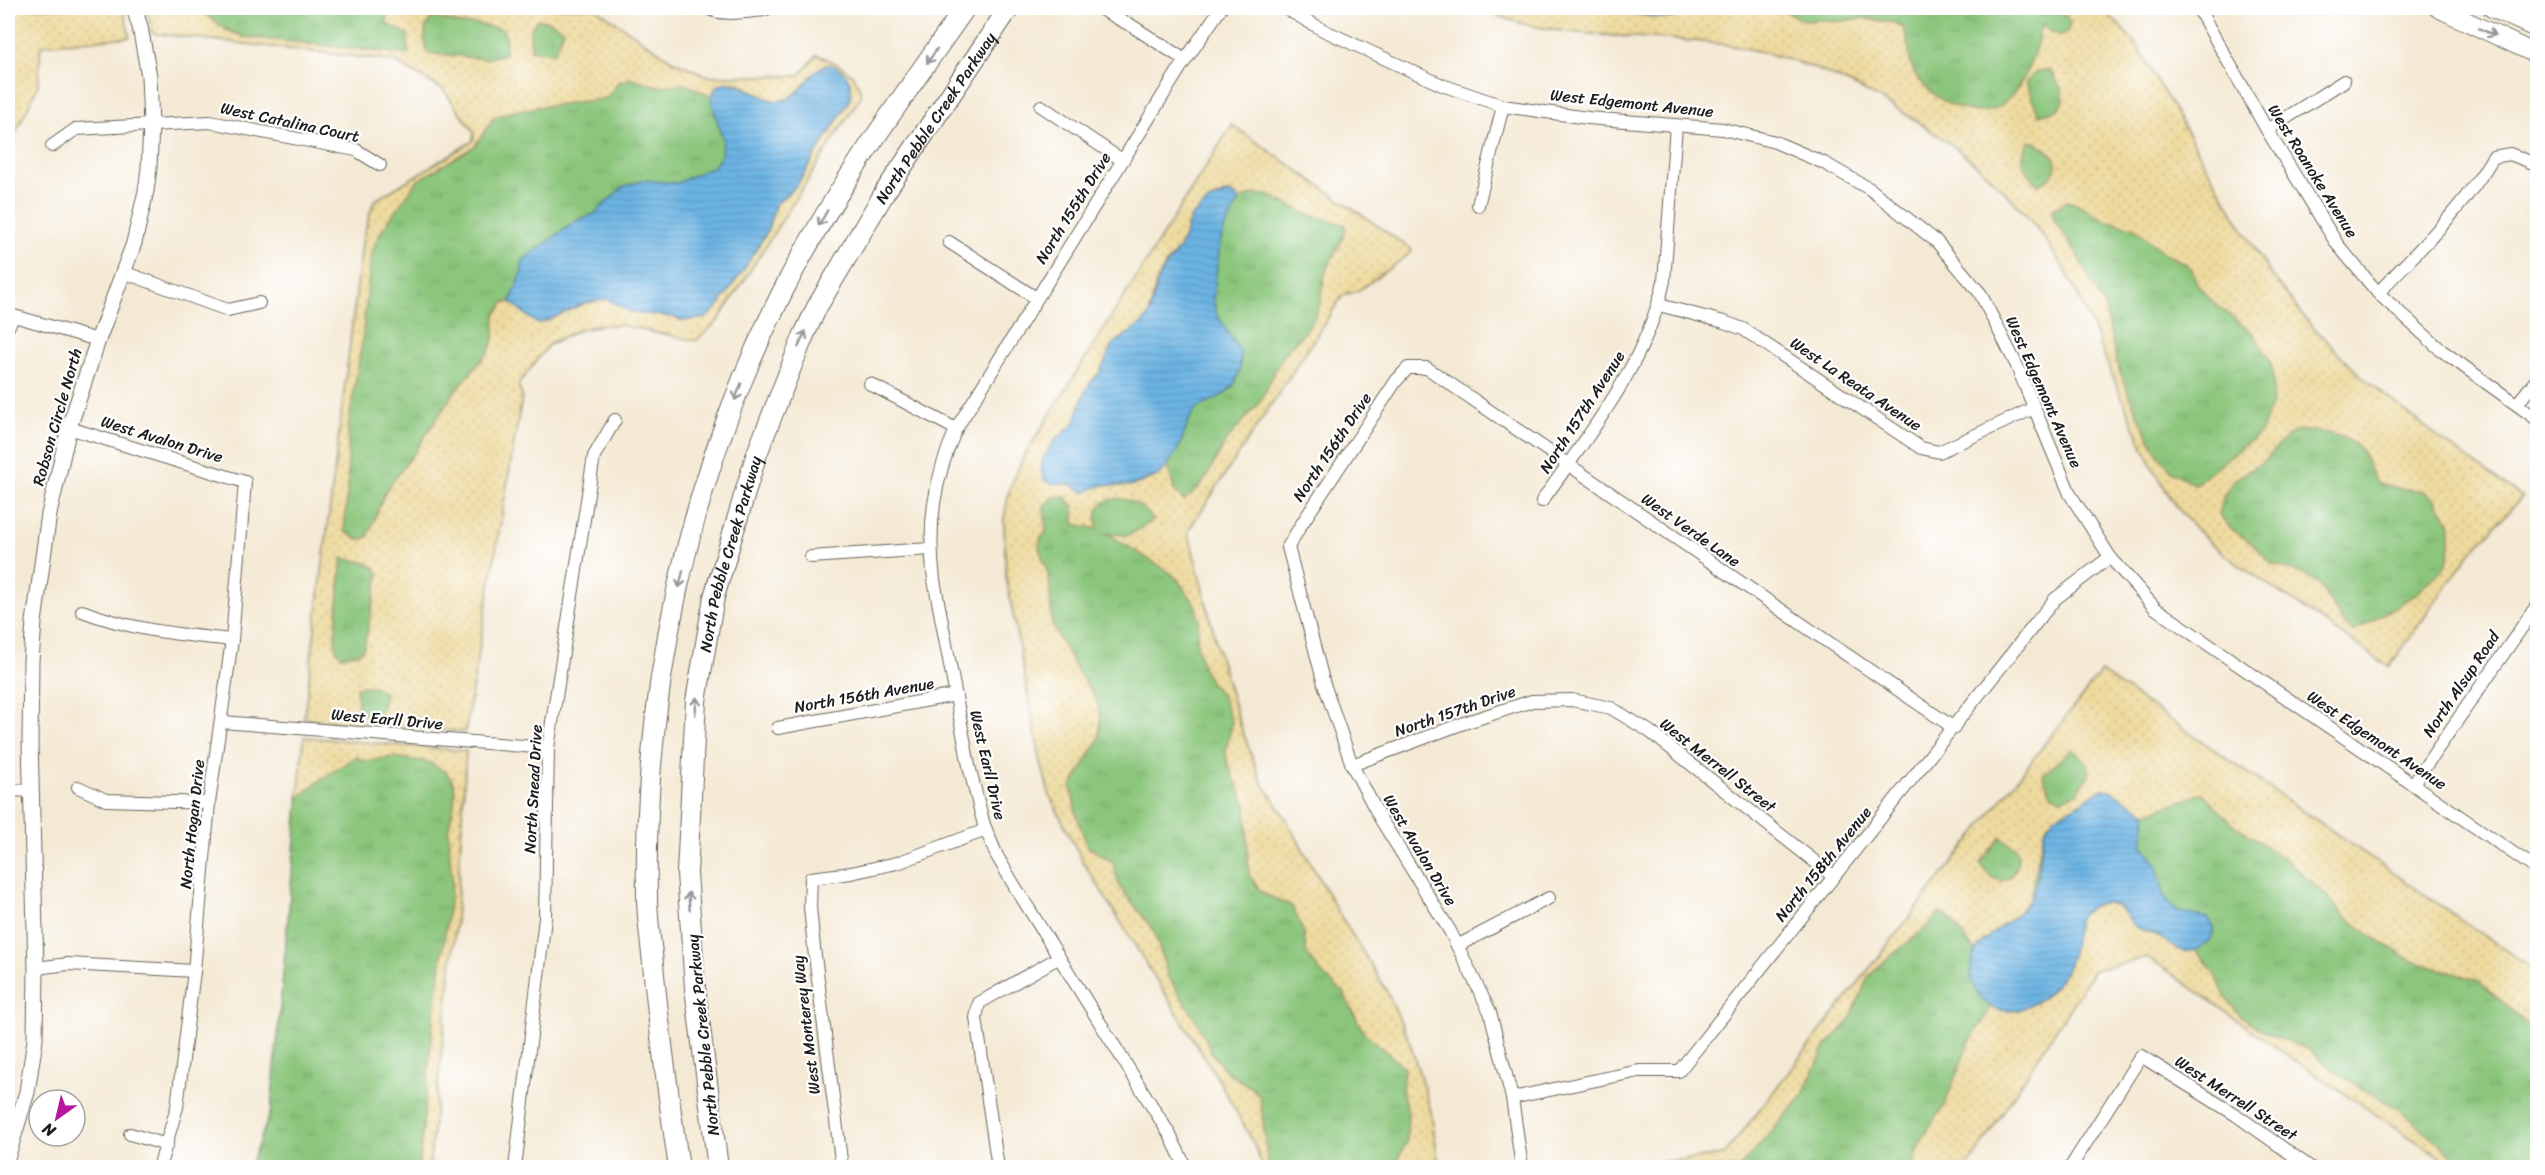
<svg xmlns="http://www.w3.org/2000/svg" width="2545" height="1175" font-family="Sriracha,sans-serif">
	<defs>
		<pattern id="grass-tufts" width="24" height="20" patternUnits="userSpaceOnUse" patternTransform="scale(1.5)"><rect width="24" height="20" fill="#8bc67c"/><path d="M3 7l-1-3M5 7V3M7 7l1-3M15 17l-1-3M17 17v-4M19 17l1-3" fill="none" stroke="#77aa6b"/></pattern>
		<pattern id="sand-dots" width="8" height="8" patternUnits="userSpaceOnUse" patternTransform="scale(1.5)"><rect width="8" height="8" fill="#eeda9e"/><path d="M2 2h.1M6 6h.1" fill="none" stroke="#ccba88" stroke-width="1.8" stroke-linecap="round"/></pattern>
		<pattern id="water-rules" width="6" height="5" patternUnits="userSpaceOnUse" patternTransform="scale(1.5)"><rect width="6" height="5" fill="#6bb3e3"/><path d="M0 2.5h6" fill="none" stroke="#5c99c2"/></pattern>
	</defs>
	<rect width="100%" height="100%" fill="#fff"/>
	<filter id="ink" filterUnits="userSpaceOnUse"><feTurbulence type="fractalNoise" baseFrequency=".0167" numOctaves="2"/><feDisplacementMap in="SourceGraphic" scale="12" xChannelSelector="R" yChannelSelector="G"/><feConvolveMatrix kernelMatrix="1 2 1 2 8 2 1 2 1" color-interpolation-filters="sRGB"/></filter>
	<filter id="wash" filterUnits="userSpaceOnUse"><feTurbulence type="fractalNoise" baseFrequency=".008" numOctaves="4" result="noise"/><feDisplacementMap in="SourceGraphic" scale="24" xChannelSelector="R" yChannelSelector="G"/><feGaussianBlur stdDeviation="1.35" result="paint"/><feColorMatrix in="noise" values="0 0 0 0 0 0 0 0 0 0 0 0 0 0 0 0 0 1.4 0 .05"/><feComposite in="paint" operator="in"/></filter>
	<g filter="url(#wash)">
		<rect width="100%" height="100%" fill="#f4e9d4"/>
		<g fill="url(#grass-tufts)" stroke="#54714c" stroke-width="1.5">
			<path d="M 146,8 L 595,8 L 673,61 L 708,76 L 799,76 L 817,55 C 837,63 859,72 861,96 L 718,321 L 654,333 L 630,326 L 606,324 L 576,331 L 547,346 L 518,385 L 522,396 L 465,732 L 304,719 L 363,237 L 374,201 L 473,141 L 474,132 L 444,90 L 394,61 L 152,33 Z"/>
			<path d="M 1478,8 L 2103,8 L 2136,44 L 2242,228 L 2269,272 L 2308,322 L 2360,375 L 2443,441 L 2522,497 L 2468,556 L 2389,667 C 2356,644 2323,621 2290,599 C 2250,573 2206,546 2178,508 C 2150,470 2135,427 2116,384 C 2097,338 2079,289 2051,248 C 2017,198 1972,156 1921,124 C 1861,84 1793,54 1721,44 C 1638,32 1556,43 1478,8 Z"/>
			<polygon points="1232,125 1412,250 1408,255 1359,290 1343,295 1188,531 1220,658 1240,724 1261,781 1283,814 1337,910 1385,988 1409,1040 1431,1112 1439,1167 1263,1167 1253,1142 1220,1082 1082,860 1050,796 1041,763 1006,577 1004,520 1009,491 1024,456"/>
			<polygon points="2101,672 2537,972 2537,1167 2455,1167 2290,1057 2148,957 2094,970 1968,1167 1611,1168 1724,1155"/>
			<polygon points="304,737 466,751 456,921 429,1167 249,1168 271,1111"/>
		</g>
		<g fill="url(#sand-dots)" stroke="#857b5d" stroke-width="1.5" fill-rule="evenodd">
			<polygon points="8,8 123,8 130,37 41,45 38,86 8,149"/>
			<path d="M 146,8 L 196,8 L 227,30 L 244,37 L 406,54 L 408,54 L 408,34 L 387,24 L 387,8 L 595,8 L 673,61 L 708,76 L 799,76 L 817,55 C 837,63 859,72 861,96 L 718,321 L 696,341 L 620,325 L 596,325 L 576,331 L 550,343 L 518,385 L 522,396 L 465,732 L 304,719 L 363,237 L 374,201 L 473,141 L 474,132 L 444,90 L 394,61 L 152,33 ZM 433,17 L 461,24 L 477,24 L 502,29 L 506,38 L 505,54 L 487,59 L 427,53 C 425,40 421,28 433,17 ZM 537,19 L 551,22 L 564,30 L 554,53 L 531,50 L 530,31 ZM 825,65 L 830,65 L 849,80 L 851,85 L 851,92 L 845,108 L 797,185 L 775,205 L 767,232 L 712,313 L 706,318 L 684,321 L 673,317 L 637,313 L 607,299 L 585,303 L 542,323 C 538,322 534,321 531,319 C 522,314 518,301 505,302 L 495,315 L 494,339 L 489,351 L 455,391 L 416,450 L 385,492 L 368,536 L 364,539 L 357,539 L 344,531 L 348,483 L 348,426 L 362,342 L 371,255 L 380,233 L 417,181 L 475,146 L 494,117 L 523,109 L 602,99 L 609,96 L 618,82 L 632,78 L 657,86 L 686,84 L 712,97 C 717,87 726,82 738,83 C 748,87 757,96 767,99 C 796,110 804,75 825,65 ZM 342,558 C 354,560 373,561 379,574 L 364,647 L 359,653 L 341,656 L 336,650 L 335,638 ZM 373,686 L 385,693 L 379,717 L 374,720 L 359,713 L 356,687 Z"/>
			<path d="M 1478,8 L 1610,8 C 1623,14 1634,13 1647,15 C 1663,16 1676,21 1687,8 L 1779,8 L 1798,18 L 1808,21 L 1822,19 L 1835,22 L 1864,18 L 1895,23 L 1903,28 C 1912,41 1906,58 1914,72 C 1924,88 1942,103 1960,108 C 1967,110 1976,113 1982,112 C 2019,108 2035,56 2041,26 C 2053,31 2067,46 2070,23 L 2066,16 L 2057,11 L 2042,16 L 2040,8 L 2103,8 L 2136,44 L 2242,228 L 2269,272 L 2308,322 L 2360,375 L 2443,441 L 2522,497 L 2468,556 L 2389,667 C 2356,644 2323,621 2290,599 C 2250,573 2206,546 2178,508 C 2150,470 2135,427 2116,384 C 2097,338 2079,289 2051,248 C 2017,198 1972,156 1921,124 C 1861,84 1793,54 1721,44 C 1638,32 1556,43 1478,8 ZM 2044,70 L 2050,70 L 2062,90 L 2064,101 L 2057,110 L 2039,115 L 2026,82 L 2037,72 ZM 2030,141 C 2055,148 2069,171 2038,185 C 2024,171 2016,159 2030,141 ZM 2067,201 L 2078,204 L 2105,220 L 2135,228 L 2165,254 L 2187,264 L 2192,269 L 2197,284 L 2212,301 L 2254,334 L 2267,355 L 2272,368 L 2274,389 L 2272,402 L 2260,433 L 2195,484 L 2173,472 L 2159,457 L 2137,413 L 2118,367 L 2105,308 L 2077,254 L 2054,220 L 2052,210 ZM 2296,431 C 2316,430 2352,434 2363,453 C 2369,463 2369,474 2378,483 L 2398,488 L 2423,491 L 2436,500 L 2451,525 L 2449,558 L 2443,570 L 2430,580 L 2415,595 L 2353,632 L 2342,621 L 2319,584 L 2306,575 L 2272,564 L 2253,544 L 2230,528 L 2219,514 L 2224,495 L 2234,480 L 2264,461 L 2287,436 Z"/>
			<path d="M 1232,125 L 1412,250 L 1408,255 L 1359,290 L 1343,295 L 1188,531 L 1220,658 L 1240,724 L 1261,781 L 1283,814 L 1337,910 L 1385,988 L 1409,1040 L 1431,1112 L 1439,1167 L 1394,1167 L 1407,1141 L 1408,1112 L 1402,1092 L 1404,1067 L 1364,1033 L 1343,992 L 1325,977 L 1311,960 L 1306,950 L 1304,933 L 1292,906 L 1262,893 L 1249,875 L 1246,805 L 1227,762 L 1226,751 L 1232,723 L 1222,696 L 1211,683 L 1202,666 L 1197,643 L 1199,619 L 1195,604 L 1177,579 L 1168,571 L 1108,534 L 1130,535 L 1153,520 C 1137,493 1088,487 1098,529 L 1074,524 L 1074,507 L 1066,497 L 1052,497 L 1044,506 L 1046,532 L 1040,539 L 1039,548 L 1049,577 L 1052,625 L 1078,672 L 1096,698 L 1101,719 L 1099,739 L 1071,787 L 1076,813 L 1087,846 L 1113,862 L 1119,886 L 1154,931 L 1168,977 L 1195,1018 L 1213,1055 L 1227,1072 L 1252,1088 L 1260,1097 L 1268,1167 L 1263,1167 L 1253,1142 L 1220,1082 L 1082,860 L 1050,796 L 1041,763 L 1006,577 L 1004,520 L 1009,491 L 1024,456 ZM 1224,193 L 1231,193 L 1238,200 L 1255,194 L 1268,195 L 1307,214 L 1346,225 C 1344,243 1332,255 1326,271 C 1320,288 1325,300 1313,320 C 1306,333 1293,342 1284,355 C 1274,369 1270,385 1261,400 C 1251,415 1236,427 1226,442 C 1212,463 1207,487 1183,500 L 1174,490 L 1168,464 L 1153,478 L 1138,484 L 1123,486 L 1102,485 L 1085,492 L 1069,484 L 1051,483 L 1042,460 L 1055,440 L 1074,424 L 1083,397 L 1090,383 L 1100,372 L 1108,354 L 1122,338 L 1143,323 L 1149,315 L 1155,285 L 1165,265 L 1180,247 L 1191,217 L 1209,201 Z"/>
			<path d="M 2101,672 L 2537,972 L 2537,1032 L 2477,980 L 2412,961 L 2374,938 L 2345,916 L 2322,891 L 2289,862 L 2232,823 L 2203,793 L 2147,813 L 2110,790 L 2101,789 L 2075,807 L 2054,817 L 2044,830 L 2030,898 L 2018,913 L 1995,931 L 1976,950 C 1960,940 1958,918 1939,913 L 1926,928 L 1883,962 L 1868,977 L 1849,1022 L 1825,1047 L 1801,1098 L 1740,1167 L 1611,1168 L 1724,1155 ZM 2072,749 L 2088,763 L 2089,775 L 2077,793 L 2060,799 L 2051,794 L 2043,775 ZM 2001,837 L 2016,848 C 2021,861 2016,877 2001,881 L 1991,877 L 1980,863 Z"/>
			<polygon points="304,737 466,751 456,921 429,1167 419,1167 433,1023 452,882 448,831 454,804 455,791 454,784 446,772 428,762 393,757 366,761 360,760 357,756 323,778 298,798"/>
			<path d="M 2098,903 C 2125,901 2125,921 2144,931 C 2150,934 2156,934 2162,938 C 2173,946 2180,954 2195,950 L 2213,971 L 2226,998 L 2240,1015 L 2263,1031 L 2309,1050 L 2341,1076 L 2400,1110 L 2451,1154 L 2477,1167 L 2455,1167 L 2290,1057 L 2148,957 L 2094,970 L 1968,1167 L 1911,1168 L 1921,1141 L 1944,1106 L 1968,1045 L 1991,1007 C 2020,1019 2059,994 2068,964 C 2073,948 2073,930 2081,915 Z"/>
		</g>
		<g fill="url(#water-rules)" stroke="#446880" stroke-width="1.5">
			<path d="M 1610,8 L 1687,8 C 1683,13 1678,17 1671,18 C 1661,19 1619,12 1610,8 Z"/>
			<path d="M 825,65 C 844,64 854,82 850,99 L 797,185 L 775,205 L 767,232 L 742,272 L 717,308 L 706,318 L 684,321 L 673,317 L 637,313 L 629,311 L 607,299 L 585,303 L 542,323 L 536,323 L 512,303 L 511,300 L 521,275 L 523,260 L 576,221 L 594,214 L 623,187 L 644,180 L 677,183 L 714,166 L 721,156 L 723,139 L 711,101 C 717,60 759,101 777,101 C 799,102 807,74 825,65 Z"/>
			<polygon points="1228,193 1237,197 1238,203 1225,227 1220,242 1213,300 1217,315 1241,353 1240,369 1234,385 1225,394 1196,409 1190,418 1179,448 1165,469 1157,476 1130,486 1102,485 1085,492 1069,484 1051,483 1044,480 1041,469 1042,460 1055,440 1074,424 1086,389 1100,372 1112,345 1143,323 1149,315 1160,274 1180,247 1191,217 1209,201"/>
			<path d="M 2101,789 L 2110,790 L 2147,813 L 2142,844 L 2157,865 L 2164,896 L 2170,905 L 2179,912 L 2208,918 L 2214,927 C 2213,944 2193,957 2177,949 C 2170,946 2165,939 2158,935 C 2151,932 2143,931 2136,927 C 2127,921 2125,908 2114,904 C 2101,900 2090,906 2081,915 C 2073,930 2075,948 2069,964 C 2058,992 2014,1028 1985,1002 C 1975,993 1968,978 1971,965 C 1976,934 2013,926 2028,902 C 2040,882 2040,852 2044,830 L 2054,817 L 2075,807 Z"/>
		</g>
	</g>
	<g filter="url(#ink)">
		<g fill="none" stroke-linecap="round" stroke-linejoin="round">
			<defs>
				<g id="minor">
					<path d="M 708,8 C 722,17 748,11 765,10 L 767,8"/>
					<polyline points="1099,8 1132,26 1185,60"/>
					<polyline points="1285,8 1323,30 1442,85 1503,106 1588,118 1723,129 1775,142 1824,163 1870,189 1937,242 1980,293 2016,364 2070,494 2110,557 2155,608 2538,870"/>
					<polyline points="2198,8 2267,130 2337,244 2378,293 2441,350 2538,420"/>
					<polyline points="1041,106 1122,160"/>
					<polyline points="2267,130 2344,81"/>
					<polyline points="52,146 76,129 210,122 356,150 380,165"/>
					<polyline points="1478,205 1503,106"/>
					<polyline points="949,242 1036,298"/>
					<polyline points="123,272 228,310 259,303"/>
					<path d="M 2378,293 C 2419,249 2463,209 2493,157 L 2510,154 L 2538,165"/>
					<polyline points="1659,305 1724,322 1743,329 1921,448 1939,452 2034,408"/>
					<polyline points="8,327 14,316 98,340"/>
					<polyline points="870,384 956,429"/>
					<polyline points="2517,404 2538,378"/>
					<polyline points="69,428 245,482 232,640 209,803 194,971 177,1107 159,1168"/>
					<path d="M 1542,501 C 1590,433 1646,364 1664,281 L 1676,126"/>
					<polyline points="811,557 930,549"/>
					<path d="M 82,611 C 135,631 177,634 232,640"/>
					<polyline points="222,722 548,748"/>
					<polyline points="778,728 956,695"/>
					<polyline points="1352,765 1464,723 1532,701 1572,700 1611,708 1649,731 1833,876"/>
					<polyline points="2413,784 2538,604"/>
					<polyline points="78,787 106,800 209,803"/>
					<polyline points="8,790 32,791"/>
					<polyline points="1457,946 1549,898"/>
					<polyline points="36,968 68,964 194,971"/>
					<polyline points="1512,1098 1639,1071 1679,1071 2055,599 2110,557"/>
					<polyline points="130,1134 167,1145"/>
					<polyline points="515,1168 545,918 548,748 594,456 615,420"/>
					<polyline points="842,1168 814,948 810,907 811,878 851,873 897,863 986,830"/>
					<polyline points="998,1168 976,1018 979,1003 1058,958"/>
					<path d="M 1186,1168 L 1170,1135 L 1014,885 L 997,856 L 984,825 L 978,802 L 969,766 L 934,580 C 927,526 934,479 956,429 L 1180,68 L 1221,8"/>
					<polyline points="1522,1168 1512,1098 1490,1012 1450,931 1380,818 1352,765 1324,684 1288,547 1301,525 1396,381 1408,368 1427,368 1954,728"/>
					<polyline points="2070,1168 2141,1056 2236,1115 2311,1168"/>
				</g>
				<polyline id="tertiary" points="8,1155 27,1092 35,1040 36,968 30,741 31,661 34,622 49,514 69,428 98,340 134,243 146,191 149,168 151,125 149,76 140,27 134,8"/>
				<g id="secondary">
					<polyline points="2438,8 2538,55"/>
					<polyline points="2492,8 2538,29"/>
				</g>
				<g id="primary">
					<path d="M 679,1168 C 669,1100 659,1032 653,964 C 651,942 647,919 647,896 C 643,690 688,480 781,295 C 832,193 900,101 965,8"/>
					<path id="s1" d="M 718,1168 L 695,988 L 687,873 L 696,701 L 714,597 L 756,456 L 803,337 L 817,307 L 885,192 L 1009,8"/>
				</g>
			</defs>
			<use href="#minor" stroke="#68645c" stroke-width="14"/>
			<use href="#tertiary" stroke="#68645c" stroke-width="17"/>
			<use href="#secondary" stroke="#68645c" stroke-width="20"/>
			<use href="#primary" stroke="#68645c" stroke-width="22"/>
			<use href="#minor" stroke="#fff" stroke-width="12"/>
			<use href="#tertiary" stroke="#fff" stroke-width="15"/>
			<use href="#secondary" stroke="#fff" stroke-width="18"/>
			<use href="#primary" stroke="#fff" stroke-width="20"/>
		</g>
		<defs><path id="oneway-shaft" d="M-6 0H5M1.5-3L5.5 0L1.5 3" fill="none" stroke-width="1.6" stroke-linecap="round" stroke-linejoin="round" transform="scale(1.5)"/></defs>
		<g stroke="#999">
			<use href="#oneway-shaft" transform="translate(2487 32) rotate(24)"/>
			<use href="#oneway-shaft" transform="translate(932 56) rotate(125)"/>
			<use href="#oneway-shaft" transform="translate(823 218) rotate(120)"/>
			<use href="#oneway-shaft" transform="translate(802 339) rotate(-66)"/>
			<use href="#oneway-shaft" transform="translate(738 392) rotate(111)"/>
			<use href="#oneway-shaft" transform="translate(681 579) rotate(104)"/>
			<use href="#oneway-shaft" transform="translate(696 706) rotate(-85)"/>
			<use href="#oneway-shaft" transform="translate(689 901) rotate(-94)"/>
		</g>
	</g>
	<g text-anchor="middle" dominant-baseline="central" stroke-width="4.5" stroke-linejoin="round" paint-order="stroke">
		<g font-size="16" fill="#1c1c1c" stroke="#fff">
			<text transform="translate(1632 103) rotate(6)">West Edgemont Avenue</text>
			<text stroke="none"><textPath href="#s1" startOffset="1106">North Pebble Creek Parkway</textPath></text>
			<text transform="translate(290 122) rotate(12)">West Catalina Court</text>
			<text transform="translate(2313 171) rotate(58)">West Roanoke Avenue</text>
			<text transform="translate(1073 208) rotate(-58)">North 155th Drive</text>
			<text transform="translate(1856 384) rotate(34)">West La Reata Avenue</text>
			<text transform="translate(2044 392) rotate(66)">West Edgemont Avenue</text>
			<text transform="translate(1582 412) rotate(-57)">North 157th Avenue</text>
			<text transform="translate(57 417) rotate(-74)">Robson Circle North</text>
			<text transform="translate(162 439) rotate(17)">West Avalon Drive</text>
			<text transform="translate(1332 447) rotate(-56)">North 156th Drive</text>
			<text transform="translate(1691 530) rotate(35)">West Verde Lane</text>
			<text stroke="none"><textPath href="#s1" startOffset="620">North Pebble Creek Parkway</textPath></text>
			<text transform="translate(2461 684) rotate(-56)">North Alsup Road</text>
			<text transform="translate(864 695) rotate(-10)">North 156th Avenue</text>
			<text transform="translate(1455 711) rotate(-19)">North 157th Drive</text>
			<text transform="translate(387 719) rotate(5)">West Earll Drive</text>
			<text transform="translate(2377 740) rotate(34)">West Edgemont Avenue</text>
			<text transform="translate(988 765) rotate(77)">West Earll Drive</text>
			<text transform="translate(1718 765) rotate(38)">West Merrell Street</text>
			<text transform="translate(533 789) rotate(-87)">North Snead Drive</text>
			<text transform="translate(192 824) rotate(-84)">North Hogan Drive</text>
			<text transform="translate(1420 850) rotate(59)">West Avalon Drive</text>
			<text transform="translate(1823 864) rotate(-51)">North 158th Avenue</text>
			<text transform="translate(806 1025) rotate(-97)">West Monterey Way</text>
			<text transform="translate(703 1035) rotate(-96)">North Pebble Creek Parkway</text>
			<text transform="translate(2236 1098) rotate(33)">West Merrell Street</text>
		</g>
	</g>
	<rect width="2545" height="1175" fill="none" stroke="#fff" stroke-width="30"/>
	<g transform="translate(57 1118) rotate(214)"><circle r="28" fill="#ffffff" stroke="#a4a4a4" stroke-width="1.5"/>
	<path d="M0-4.5L10 22L0 15L-10 22Z" fill="#b5179e"/>
	<text y="-9" font-size="16" font-weight="bold" text-anchor="middle" fill="#1c1c1c">N</text>
	</g>
</svg>
